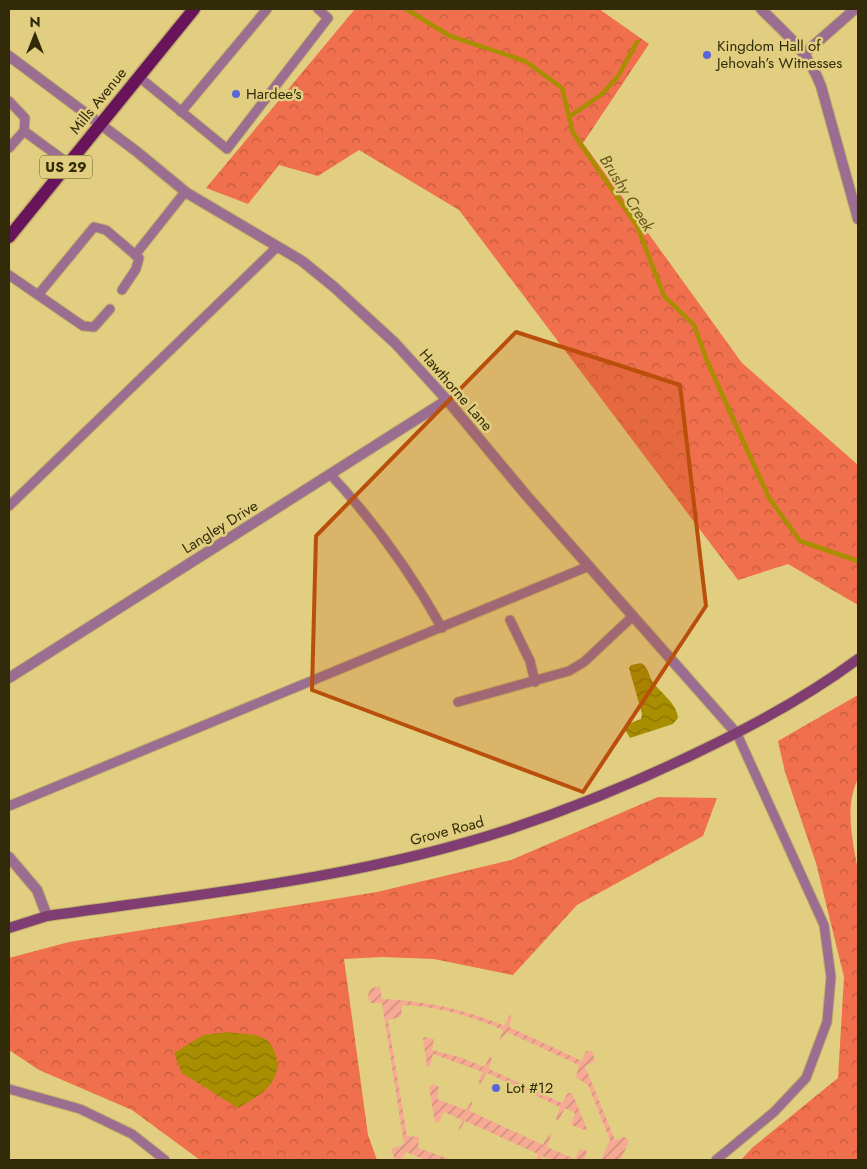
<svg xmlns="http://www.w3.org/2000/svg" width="867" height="1169" font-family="Jost,sans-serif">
	<defs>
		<pattern id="forest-crowns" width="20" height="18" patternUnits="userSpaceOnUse" patternTransform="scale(1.25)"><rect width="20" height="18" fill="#f06f4c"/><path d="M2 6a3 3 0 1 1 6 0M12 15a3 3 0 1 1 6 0" fill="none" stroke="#c35b3d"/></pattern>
		<pattern id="garden-furrows" width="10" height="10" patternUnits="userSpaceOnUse" patternTransform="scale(1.25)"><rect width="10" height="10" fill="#f6a993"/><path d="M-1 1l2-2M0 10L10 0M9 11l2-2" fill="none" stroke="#c88a76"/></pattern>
		<pattern id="water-waves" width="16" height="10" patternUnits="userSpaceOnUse" patternTransform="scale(1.25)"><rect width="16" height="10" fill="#a88e00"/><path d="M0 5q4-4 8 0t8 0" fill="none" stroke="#897401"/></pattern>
	</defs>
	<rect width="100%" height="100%" fill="#e1ce81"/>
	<g fill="url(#forest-crowns)">
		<polygon points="355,9 599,9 649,44 583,143 742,363 858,465 858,605 788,564 738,580 459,210 359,150 318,176 279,165 248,204 206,188"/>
		<path d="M 858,695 L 858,779 C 844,806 853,842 858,871 L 858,1160 L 741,1160 L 752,1148 L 838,1078 L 844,977 L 816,863 L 785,772 L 778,741 Z"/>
		<polygon points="658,797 717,798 703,836 577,905 513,975 434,959 382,957 344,959 368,1135 377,1160 200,1160 132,1110 39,1070 9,1050 9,958 69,942 377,892 511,860"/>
	</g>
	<g fill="url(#garden-furrows)">
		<path d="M 380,987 L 382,999 C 426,1001 464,1009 505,1026 L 509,1016 L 512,1015 L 509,1027 L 582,1061 L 586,1051 L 592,1051 L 595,1061 L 585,1066 L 615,1140 L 624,1137 L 628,1139 L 628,1144 L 620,1160 L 601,1160 L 610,1140 L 588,1085 L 576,1077 L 579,1065 L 507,1032 L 499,1042 L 503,1030 C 471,1016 437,1006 402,1005 L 401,1017 L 388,1020 L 407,1136 L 419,1137 L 418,1148 L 452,1160 L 425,1160 L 406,1152 L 401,1160 L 395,1160 L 391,1149 L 404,1144 L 382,1003 L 370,1003 L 368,995 L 371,988 Z"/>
		<polygon points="425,1037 434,1039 432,1050 462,1058 485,1067 489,1057 492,1057 489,1069 562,1103 568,1093 572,1093 588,1131 571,1125 575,1113 565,1108 559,1120 556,1120 560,1107 487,1073 480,1084 478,1081 483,1072 433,1054 430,1066 427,1067 423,1038"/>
		<polygon points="432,1084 439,1087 437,1099 466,1110 473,1099 470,1111 543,1145 548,1135 551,1134 547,1147 575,1159 580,1149 586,1150 587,1154 584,1160 551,1160 542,1156 540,1160 536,1160 538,1154 465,1121 458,1132 462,1120 444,1112 439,1122 435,1123 429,1087"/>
	</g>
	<g fill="url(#water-waves)">
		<path d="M 641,663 C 648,667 648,672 651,679 C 658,692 677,702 678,718 L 673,724 L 630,738 L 624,728 L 626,725 L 641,719 L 642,714 L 629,668 L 631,665 Z"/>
		<path d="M 228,1032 C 238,1034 254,1033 263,1038 C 270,1041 274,1049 276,1056 C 283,1084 258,1096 238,1108 L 182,1073 L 174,1053 L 203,1035 Z"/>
	</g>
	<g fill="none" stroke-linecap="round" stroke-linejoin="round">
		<g stroke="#a88e00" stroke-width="4.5">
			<polyline points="406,9 450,36 525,61 562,88 573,133 637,226 664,296 694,325 707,361 769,498 800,541 858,561"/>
			<polyline points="569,117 602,94 618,76 637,42"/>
		</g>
		<defs>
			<g id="service">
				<polyline points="139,77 227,149 328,18 318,9"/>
				<polyline points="9,101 25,118 24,131"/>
				<polyline points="181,112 267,9"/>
				<polyline points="9,148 24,131 69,164"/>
				<polyline points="135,255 185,192"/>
				<polyline points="9,275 83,326 94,327 110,309"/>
				<polyline points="38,295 94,227 106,230 139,258 136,269 122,290"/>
				<path d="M 330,474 C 373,520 411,573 442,628"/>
				<polyline points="9,506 277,247"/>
				<polyline points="510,620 530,661 535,682"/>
				<polyline points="458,702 569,671 584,662 633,616"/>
				<polyline points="9,806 589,566"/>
				<polyline points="9,1089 80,1109 132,1134 165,1160"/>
				<polyline points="716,1160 774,1112 806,1078 827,1022 831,977 824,925 737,734"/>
			</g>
			<g id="minor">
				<polyline points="805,53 855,9"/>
				<polyline points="9,56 136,151 187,193 302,261 334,287 395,343 447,400 526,495 737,734"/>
				<polyline points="9,678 447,400"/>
				<polyline points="9,857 37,890 47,916"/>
			</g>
			<path id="tertiary" d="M 761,9 C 787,35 807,50 821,86 L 858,219"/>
			<path id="secondary" d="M 9,928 L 47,916 C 202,894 361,878 510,829 C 573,808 634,783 694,754 C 751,727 807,697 858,659"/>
			<polyline id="primary" points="9,237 194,9"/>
		</defs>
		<use href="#service" stroke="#bead69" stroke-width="11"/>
		<use href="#minor" stroke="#bead69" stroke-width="12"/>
		<use href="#tertiary" stroke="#bead69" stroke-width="12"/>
		<use href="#secondary" stroke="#bead69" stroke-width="12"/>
		<use href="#primary" stroke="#bead69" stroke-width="15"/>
		<use href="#service" stroke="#9b6d90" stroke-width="9"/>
		<use href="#minor" stroke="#9b6d90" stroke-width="10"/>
		<use href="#tertiary" stroke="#9b6d90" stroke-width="10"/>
		<use href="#secondary" stroke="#7f3d71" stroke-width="10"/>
		<use href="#primary" stroke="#69135a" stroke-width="12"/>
	</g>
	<path fill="#ba4e0b" fill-opacity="0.2" stroke="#ba4e0b" stroke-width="4" stroke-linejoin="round" d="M 516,332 L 680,385 L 706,606 L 583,792 L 312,690 L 316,536 Z"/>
	<g fill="#5c64db" stroke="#e1ce81" stroke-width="2">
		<circle cx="707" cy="55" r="5"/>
		<circle cx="236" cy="94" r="5"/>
		<circle cx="496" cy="1088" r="5"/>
	</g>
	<g text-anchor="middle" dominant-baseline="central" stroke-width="5" stroke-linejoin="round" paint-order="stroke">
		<rect fill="#e1ce81" stroke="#665c2d" stroke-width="1" x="40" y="155.5" width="52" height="23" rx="4"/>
		<g font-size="14" font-weight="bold" fill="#322b09">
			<text x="66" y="167">US 29</text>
		</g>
		<g font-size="15" fill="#322b09" stroke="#e1ce81" text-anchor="start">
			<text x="717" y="46">Kingdom Hall of<tspan x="717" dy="17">Jehovah’s Witnesses</tspan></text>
			<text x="246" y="94">Hardee's</text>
			<text x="506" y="1088">Lot #12</text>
		</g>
		<g font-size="15" fill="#322b09" stroke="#e1ce81">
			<text transform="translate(98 101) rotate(-51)">Mills Avenue</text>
			<text transform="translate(456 390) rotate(49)">Hawthorne Lane</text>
			<text transform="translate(220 527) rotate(-32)">Langley Drive</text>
			<text transform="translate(447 831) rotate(-15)">Grove Road</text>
		</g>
		<g font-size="16" font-style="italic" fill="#65571c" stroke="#e1ce81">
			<text transform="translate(627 193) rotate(58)">Brushy Creek</text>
		</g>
	</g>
	<rect width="867" height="1169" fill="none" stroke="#322b09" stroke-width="20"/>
	<g transform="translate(35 35)" stroke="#e1ce81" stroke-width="4" paint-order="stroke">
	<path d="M0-4L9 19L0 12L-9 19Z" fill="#322b09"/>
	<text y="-8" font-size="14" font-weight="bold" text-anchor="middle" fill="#322b09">N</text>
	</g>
</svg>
